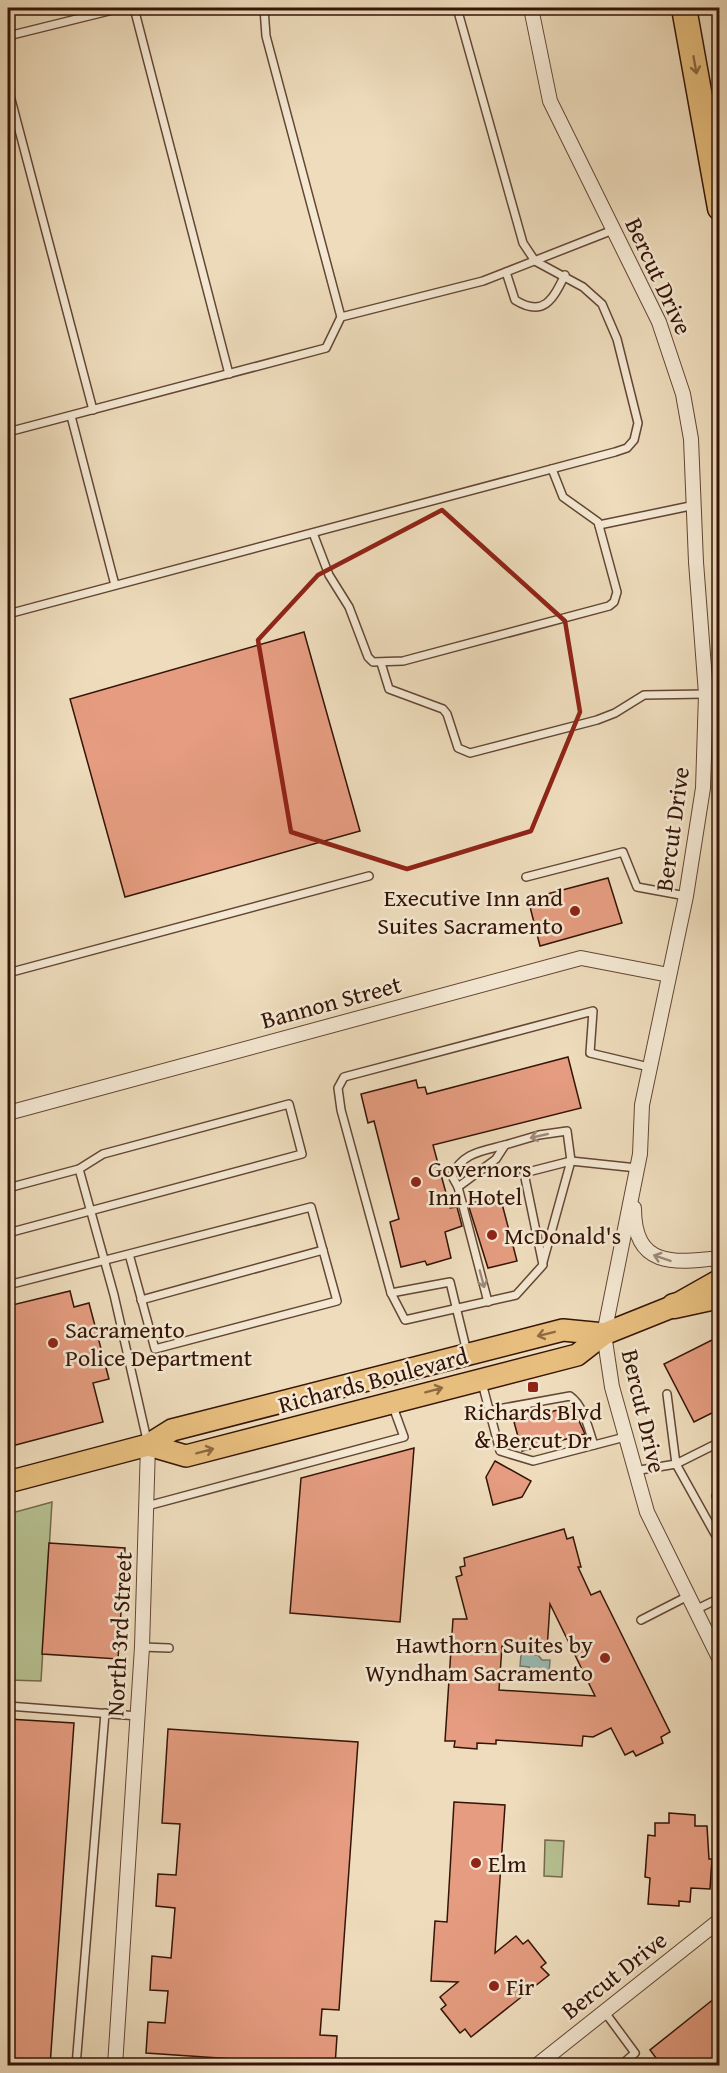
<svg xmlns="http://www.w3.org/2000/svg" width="727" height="2073" font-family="'Gentium Book Plus',serif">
	<rect width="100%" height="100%" fill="#eedcbc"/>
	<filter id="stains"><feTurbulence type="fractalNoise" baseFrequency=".00333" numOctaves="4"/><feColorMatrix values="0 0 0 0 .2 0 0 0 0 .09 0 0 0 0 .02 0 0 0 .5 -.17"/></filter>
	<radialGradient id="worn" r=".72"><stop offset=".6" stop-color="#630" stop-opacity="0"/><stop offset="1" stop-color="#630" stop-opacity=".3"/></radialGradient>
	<g fill="#b6c192" stroke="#766a4c" stroke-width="1.5">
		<polygon points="52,1502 41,1681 8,1680 8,1514"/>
		<polygon points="545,1840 564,1841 562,1877 544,1876"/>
	</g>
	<polygon fill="#99bbb4" stroke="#71786f" stroke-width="1.5" points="521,1654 538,1655 542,1660 550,1660 549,1673 532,1672 529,1667 520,1666"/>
	<g fill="#e59c80" stroke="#351407" stroke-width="1.5" fill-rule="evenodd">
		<polygon points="304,632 360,831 125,897 70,699"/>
		<polygon points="608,878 622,923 540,946 528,899"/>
		<polygon points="568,1057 581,1108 433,1145 450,1208 457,1207 462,1226 445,1232 451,1258 427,1265 425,1261 401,1267 390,1222 399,1219 374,1121 368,1123 361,1094 416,1080 418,1088 425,1087 427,1094"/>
		<polygon points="500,1196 517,1261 488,1268 468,1204"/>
		<polygon points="70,1291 74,1307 89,1303 109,1379 93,1383 103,1422 8,1447 8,1306"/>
		<polygon points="714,1339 720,1350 720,1409 694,1422 664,1364"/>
		<polygon points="572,1406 585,1434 522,1451 514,1422"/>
		<polygon points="414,1448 400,1622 290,1613 301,1478"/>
		<polygon points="495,1461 531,1481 522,1497 493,1505 486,1477"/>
		<path d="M 564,1529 L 567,1539 L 573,1537 L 581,1567 L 578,1567 L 591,1595 L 600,1591 L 670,1732 L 661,1737 L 663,1743 L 636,1756 L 633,1751 L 625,1755 L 611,1728 L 593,1737 L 583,1736 L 582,1746 L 496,1740 L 496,1744 L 477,1743 L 477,1749 L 454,1747 L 455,1741 L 445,1741 L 453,1619 L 467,1619 L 456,1577 L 462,1575 L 460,1567 L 465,1566 L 464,1558 ZM 550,1604 L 595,1696 L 499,1690 L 502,1646 L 547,1650 Z"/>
		<polygon points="49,1543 125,1548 118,1659 42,1654"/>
		<polygon points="8,1719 74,1723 50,2066 8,2066"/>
		<polygon points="168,1729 358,1742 339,2010 322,2009 320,2035 337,2036 335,2066 146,2053 148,2022 165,2023 168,1991 150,1990 152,1956 171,1958 175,1908 156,1906 158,1874 176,1875 180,1824 162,1823"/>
		<polygon points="454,1802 505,1805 495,1953 516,1936 523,1944 528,1940 546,1963 541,1967 549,1975 471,2037 465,2029 460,2033 441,2009 446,2005 440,1997 458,1982 431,1981 435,1921 447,1922"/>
		<polygon points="669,1813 695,1815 695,1826 707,1826 709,1859 712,1859 710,1889 691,1888 690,1902 679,1901 679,1906 648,1904 650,1878 645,1877 648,1835 655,1836 655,1823 669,1823"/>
		<polygon points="720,1994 720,2066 662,2066 650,2050"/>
	</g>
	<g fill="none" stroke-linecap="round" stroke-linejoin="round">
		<defs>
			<g id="service">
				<polyline points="134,8 229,374"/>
				<polyline points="264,8 266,36 341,317"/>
				<polyline points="8,36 121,8"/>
				<polyline points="8,88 93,410"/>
				<path d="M 506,272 L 515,300 C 544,318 553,299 565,275"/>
				<polyline points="71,416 115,585"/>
				<polyline points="8,432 326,348 341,317 483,281 613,230"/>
				<polyline points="599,525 695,505"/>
				<polyline points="313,533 329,575 349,607 368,657 373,662 403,661 609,606 614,602 617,592 598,522 563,497 552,469"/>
				<polyline points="8,614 615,452 627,448 634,440 638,423 617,339 602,304 583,287 535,261 523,243 457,8"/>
				<polyline points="381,663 389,689 443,709 447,714 458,748 470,753 597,720 615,713 644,695 706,694"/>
				<polyline points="526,877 623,852 637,887 686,896"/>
				<polyline points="8,973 369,876"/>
				<polyline points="637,1168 571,1161 524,1173 543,1265 516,1295 405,1320 391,1293 341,1110 338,1088 344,1077 593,1011 590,1053 649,1067"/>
				<polyline points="79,1169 114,1295 147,1440"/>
				<path d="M 458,1187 L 452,1176 C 462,1152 483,1151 505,1145"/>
				<polyline points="8,1188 79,1169 103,1154 289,1104 302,1154 8,1233"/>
				<polyline points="8,1285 129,1254 155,1349 337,1301 311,1207 129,1254"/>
				<polyline points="391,1293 450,1282 467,1352"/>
				<polyline points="141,1300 323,1250"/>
				<polyline points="488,1302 458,1187 496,1159 505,1145 539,1135 567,1131 571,1161 543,1262"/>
				<polyline points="482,1383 500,1451 533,1461 625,1437"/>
				<polyline points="667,1394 676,1464 720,1442"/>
				<path d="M 487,1411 L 570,1396 C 584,1406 588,1428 594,1445"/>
				<polyline points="634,1471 676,1464 720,1543"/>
				<polyline points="716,1496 720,1495"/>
				<polyline points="147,1506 404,1437 392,1404"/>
				<polyline points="695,1610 720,1598"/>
				<polyline points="641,1620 688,1596"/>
				<polyline points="142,1647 169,1648"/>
				<polyline points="8,1706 138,1716"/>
				<polyline points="604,2011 635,2053 620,2066"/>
				<polyline points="76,2066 105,1713"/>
			</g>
			<g id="minor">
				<polyline points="531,8 550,101 659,322 683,394 691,439 696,562 706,694 703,788 686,896 642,1105 640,1154 604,1334 612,1387 647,1512 720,1660"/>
				<polyline points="8,1113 581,958 669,975"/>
				<path d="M 634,1208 C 634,1268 674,1263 720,1258"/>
				<polyline points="115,2066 142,1647 148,1445"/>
				<polyline points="536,2066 720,1920"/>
			</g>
			<g id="primary">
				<polyline points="148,1445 186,1456 577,1355 604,1334 674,1306 720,1280"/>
				<polyline points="8,1482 148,1445 172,1430 563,1330 604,1334"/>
			</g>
			<g id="motorway">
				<polyline points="684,8 720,208"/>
				<polyline points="674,1306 720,1296"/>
			</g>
		</defs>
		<use href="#service" stroke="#634634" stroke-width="10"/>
		<use href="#minor" stroke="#634634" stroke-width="16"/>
		<use href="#primary" stroke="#351407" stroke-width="24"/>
		<use href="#motorway" stroke="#351407" stroke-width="27"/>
		<use href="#service" stroke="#f4e8d3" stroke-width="7"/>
		<use href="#minor" stroke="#f4e8d3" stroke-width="14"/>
		<use href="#primary" stroke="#e7be7e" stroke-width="21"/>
		<use href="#motorway" stroke="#e7be7e" stroke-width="24"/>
	</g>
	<defs><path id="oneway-shaft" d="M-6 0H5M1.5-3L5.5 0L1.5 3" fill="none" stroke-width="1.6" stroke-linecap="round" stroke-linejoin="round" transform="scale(1.5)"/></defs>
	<g stroke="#8e6942">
		<use href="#oneway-shaft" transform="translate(695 65) rotate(80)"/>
		<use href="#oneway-shaft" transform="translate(546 1334) rotate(166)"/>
		<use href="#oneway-shaft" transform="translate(434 1390) rotate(-15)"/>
		<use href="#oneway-shaft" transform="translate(205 1451) rotate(-15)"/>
	</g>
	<g stroke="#9e8977">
		<use href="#oneway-shaft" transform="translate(539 1136) rotate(167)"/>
		<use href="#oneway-shaft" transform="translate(662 1258) rotate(-161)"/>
		<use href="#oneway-shaft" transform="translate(482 1279) rotate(75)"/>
	</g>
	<path fill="none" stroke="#8f2418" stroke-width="4.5" stroke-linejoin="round" d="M 442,510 L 565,621 L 580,712 L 531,831 L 407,869 L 291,832 L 258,640 L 318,575 Z"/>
	<g fill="#8f2418" stroke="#f4e8d3" stroke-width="2">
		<circle cx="575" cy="911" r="6"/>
		<circle cx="416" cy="1182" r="6"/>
		<circle cx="492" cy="1235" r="6"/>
		<circle cx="53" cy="1343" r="6"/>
		<rect x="527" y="1381" width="12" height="12" rx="3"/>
		<circle cx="605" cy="1658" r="6"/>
		<circle cx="476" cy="1863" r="6"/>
		<circle cx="494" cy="1986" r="6"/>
	</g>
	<g text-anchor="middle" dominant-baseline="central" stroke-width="5" stroke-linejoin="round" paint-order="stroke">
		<g font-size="24" fill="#351407" stroke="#f4e8d3">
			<text transform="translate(659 276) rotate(65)">Bercut Drive</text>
			<text transform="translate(672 829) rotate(-82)">Bercut Drive</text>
			<text transform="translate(331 1002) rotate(-15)">Bannon Street</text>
			<text transform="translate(373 1380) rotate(-15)">Richards Boulevard</text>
			<text transform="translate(644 1411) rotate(77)">Bercut Drive</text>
			<text transform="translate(119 1634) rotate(-87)">North 3rd Street</text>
			<text transform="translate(614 1975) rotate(-38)">Bercut Drive</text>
		</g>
		<g font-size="24" fill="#351407" stroke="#f4e8d3" text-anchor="start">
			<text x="563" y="897" text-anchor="end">Executive Inn and<tspan x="563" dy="28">Suites Sacramento</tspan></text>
			<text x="428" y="1168">Governors<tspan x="428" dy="28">Inn Hotel</tspan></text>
			<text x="504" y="1235">McDonald's</text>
			<text x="65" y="1329">Sacramento<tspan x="65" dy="28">Police Department</tspan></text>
			<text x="533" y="1411" text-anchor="middle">Richards Blvd<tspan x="533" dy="28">&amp; Bercut Dr</tspan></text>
			<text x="593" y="1644" text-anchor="end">Hawthorn Suites by<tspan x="593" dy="28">Wyndham Sacramento</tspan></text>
			<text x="488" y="1863">Elm</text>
			<text x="506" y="1986">Fir</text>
		</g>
	</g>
	<rect width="727" height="2073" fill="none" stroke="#eedcbc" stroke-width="30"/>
	<rect x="9" y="9" width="709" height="2055" fill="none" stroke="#351407" stroke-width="3"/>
	<rect x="15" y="15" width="697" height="2043" fill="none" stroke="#351407" stroke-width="1.5"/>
	<rect width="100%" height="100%" filter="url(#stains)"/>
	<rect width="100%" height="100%" fill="url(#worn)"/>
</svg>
